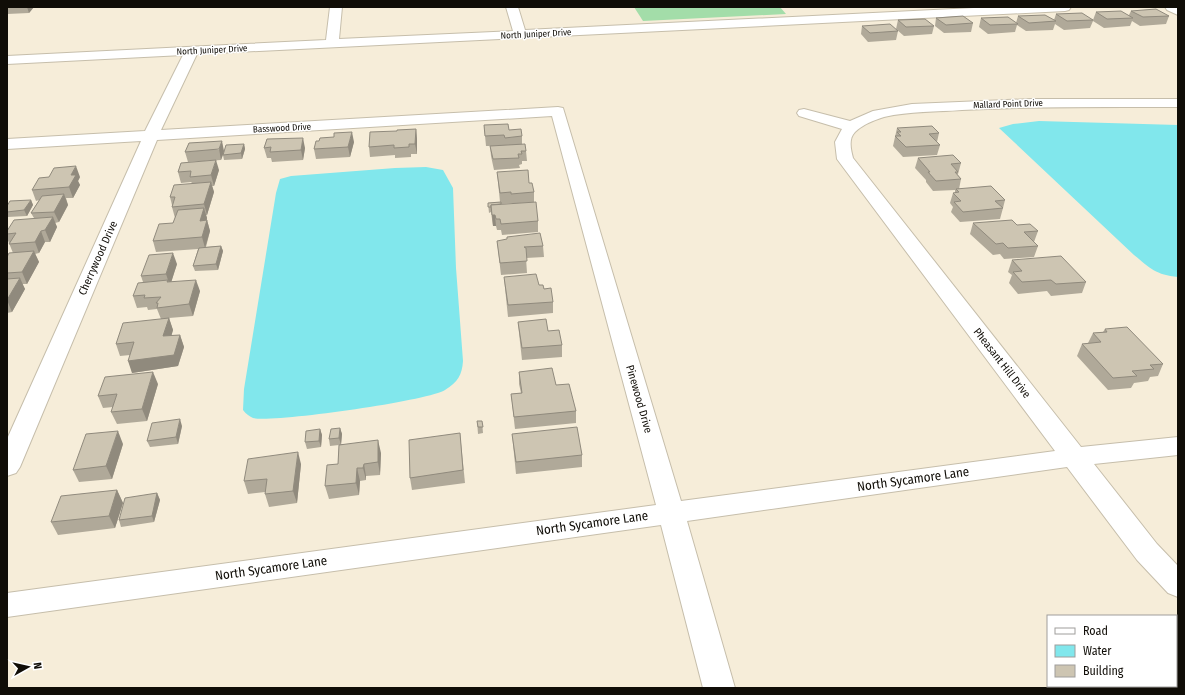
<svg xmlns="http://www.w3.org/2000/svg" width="1185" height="695" font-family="'Fira Sans Condensed',sans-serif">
	<rect width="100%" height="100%" fill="#f6edd9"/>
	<polygon fill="#a3dda9" points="634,7 780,7 786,14 643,21"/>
	<g fill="#81e7ec">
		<path d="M 1039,121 L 1178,125 L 1178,277 C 1156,275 1150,268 1134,255 L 999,128 L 1013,124 Z"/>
		<path d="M 426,167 L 443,170 L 453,188 L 456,268 L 463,361 C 462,375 458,382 445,390 C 428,401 272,423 253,418 C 249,416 246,414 243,410 L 244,389 L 276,193 L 280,179 L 291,176 L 395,168 Z"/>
	</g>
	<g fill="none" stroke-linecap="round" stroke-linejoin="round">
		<defs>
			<g id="street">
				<path d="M 330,7 L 342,7 L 339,39 L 513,31 L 506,7 L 518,7 L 525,30 L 994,7 L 1071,7 L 1069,10 L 1065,11 L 197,54 L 161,130 L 558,107 L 563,108 L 681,501 L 1055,451 L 837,159 L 835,142 L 842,129 L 799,116 L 797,113 L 799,110 L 804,109 L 850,121 L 873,111 L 912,104 L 1032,99 L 1178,99 L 1178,107 C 1106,107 1034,106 962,110 C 937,112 909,111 884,117 C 874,120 862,125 855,132 C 848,139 851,150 853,158 L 1081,447 L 1178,437 L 1178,455 L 1094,464 L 1157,544 L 1178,566 L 1178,597 L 1168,593 L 1137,560 L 1067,467 L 687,521 L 735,688 L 703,688 L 661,525 L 7,617 L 7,593 L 656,505 L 552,116 L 157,140 L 20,467 L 16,473 L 7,476 L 7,439 L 141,141 L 7,149 L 7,139 L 145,131 L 183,55 L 7,64 L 7,56 L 326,40 Z"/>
				<polygon points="1165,7 1178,7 1178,15 1167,10"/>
			</g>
		</defs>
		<use href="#street" stroke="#c6beab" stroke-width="2"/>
		<use href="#street" fill="#fff" fill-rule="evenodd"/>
	</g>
	<g fill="#b0a999" fill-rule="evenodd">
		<polygon points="7,7 34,7 29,13 7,14"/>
		<polygon points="1131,11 1169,16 1166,24 1140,26 1132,21 1130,26 1104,28 1093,21 1090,28 1064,30 1055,24 1053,30 1026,31 1017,25 1015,32 988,34 979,27 981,18 1016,23 1018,16 1054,20 1056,14 1093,20 1096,12 1129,15"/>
		<polygon points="936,18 973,23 971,32 944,33 935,26"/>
		<polygon points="898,20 934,26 932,34 904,36 896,29"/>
		<polygon points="862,26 898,31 896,40 868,42 861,34"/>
		<polygon points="484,125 509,130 522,136 522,144 526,151 527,161 522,161 522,164 519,165 520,168 494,170 491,156 490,146 486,146"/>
		<polygon points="897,128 939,133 937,142 940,145 937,155 903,157 893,146"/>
		<polygon points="416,129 417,139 417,154 411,154 411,157 395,158 395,155 370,157 369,147 397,131"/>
		<polygon points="267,139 305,148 303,160 272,162 271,158 267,158 264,148"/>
		<polygon points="319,141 354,142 350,157 316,159 314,149"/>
		<polygon points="189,143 224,151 244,144 245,149 242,159 224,160 223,155 221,160 188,162 185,152"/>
		<polygon points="918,158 961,163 958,174 957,174 961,179 959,189 1005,200 1003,208 1000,219 960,222 951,212 953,207 950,203 953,193 955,193 955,190 933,191 926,182 926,180 915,168"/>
		<polygon points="181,163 219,170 214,186 212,186 214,192 207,215 206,215 207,218 207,220 210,231 206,247 221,246 223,251 218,270 195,271 193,266 198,249 156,252 153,241 173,223 175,218 172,207 172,205 170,197 192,183 191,182 181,183 178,172"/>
		<path d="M 497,172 L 529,183 L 534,192 L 534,202 L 538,221 L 538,232 L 502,235 L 501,230 L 497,230 L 496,226 L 493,226 L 491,212 L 489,213 L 488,203 L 500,202 ZM 512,203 L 512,204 L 501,205 L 501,204 Z"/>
		<polygon points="80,177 78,181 80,185 73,198 66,198 68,205 59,222 55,223 57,227 50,242 45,242 39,253 35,254 39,262 27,284 22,284 25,289 12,312 7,313 7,273 13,253 7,238 7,231 34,218 31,213 39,200 36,201 32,190"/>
		<polygon points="31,200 33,205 27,216 7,217 7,212"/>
		<polygon points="973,223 1017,225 1038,231 1034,242 1038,246 1034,257 1004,259 1000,254 993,255 970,234"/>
		<polygon points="497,241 543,246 544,257 526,258 527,273 501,275"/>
		<polygon points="1012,260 1086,282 1082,293 1051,296 1047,291 1018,294 1009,283 1012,275 1008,272"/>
		<polygon points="177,264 171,282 200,291 193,316 169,318 173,330 171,336 180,335 184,347 178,366 132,373 130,355 120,356 116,344 161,319 157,309 148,310 147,307 137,308 133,296 143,282 141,276"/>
		<polygon points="504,277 539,285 544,289 553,302 553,313 508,317 505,288"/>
		<polygon points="518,322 562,345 562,357 522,360 519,333"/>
		<polygon points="1105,329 1163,364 1158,376 1150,377 1148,381 1134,383 1131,388 1108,390 1077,356 1082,344 1088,343 1093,333 1103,332"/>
		<polygon points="519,372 556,385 576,411 576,423 515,429 511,394 521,393 519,384"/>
		<polygon points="158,384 147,421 117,424 111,412 113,407 103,408 98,396"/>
		<polygon points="477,421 482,421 483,433 478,434"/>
		<polygon points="182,426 178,444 150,447 147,441"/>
		<polygon points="340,428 342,434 341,444 381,453 380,475 366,476 366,480 360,481 359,495 329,499 325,486 338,464 339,445 330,446 329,439"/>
		<polygon points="320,429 322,435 321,447 307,449 305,442"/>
		<polygon points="460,433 465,483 412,490 410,478"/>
		<polygon points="512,434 582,455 582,467 516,474"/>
		<polygon points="123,444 112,479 79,482 73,470"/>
		<polygon points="301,464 297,503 269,507 265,494 265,492 248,494 244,481"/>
		<polygon points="117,490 123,503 115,528 58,535 51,522"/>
		<polygon points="157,493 160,500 154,522 121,527 119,520"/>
	</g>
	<g fill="#908a7d">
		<polygon points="27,7 34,7 29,13"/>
		<polygon points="416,129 417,139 417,154 415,144"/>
		<polygon points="352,132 354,142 350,157 348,147"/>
		<polygon points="303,138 305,148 303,160 301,150"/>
		<polygon points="222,141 224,151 221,160 219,149"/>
		<polygon points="244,144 245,149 242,159 241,153"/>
		<polygon points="216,160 219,170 214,186 211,175"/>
		<polygon points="76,166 80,177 78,181 80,185 73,198 69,187 71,175"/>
		<polygon points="211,182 214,192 207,215 204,204"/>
		<polygon points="64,194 68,205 59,222 54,212"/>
		<polygon points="31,200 33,205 27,216 24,210"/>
		<polygon points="204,208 207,218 203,232 200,221"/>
		<polygon points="492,215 495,215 496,226 493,226"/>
		<polygon points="53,217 57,227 50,242 45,230"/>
		<polygon points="207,220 210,231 205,248 202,237"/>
		<polygon points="41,231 45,242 39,253 35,242"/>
		<polygon points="221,246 223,251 218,270 216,264"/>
		<polygon points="34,251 39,262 27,284 22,272"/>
		<polygon points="173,253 177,264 170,286 166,274"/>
		<polygon points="20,278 25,289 12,312 7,300"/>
		<polygon points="196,280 200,291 193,316 189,304"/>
		<polygon points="169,318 173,330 168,348 163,336"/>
		<polygon points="180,335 184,347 178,366 132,373 128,361"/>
		<polygon points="153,372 158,384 147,421 142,409"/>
		<polygon points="180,419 182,426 178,444 176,437"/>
		<polygon points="340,428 342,434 341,445 339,438"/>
		<polygon points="320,429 322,435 321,447 319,441"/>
		<polygon points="118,431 123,444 112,479 106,466"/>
		<polygon points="378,440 381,453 380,475 378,462"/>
		<polygon points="298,452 301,464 297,503 293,491"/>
		<polygon points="364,464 366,476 366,480 363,468"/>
		<polygon points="357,468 360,481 359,495 356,483"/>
		<polygon points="117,490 123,503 115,528 109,516"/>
		<polygon points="157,493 160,500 154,522 152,516"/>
	</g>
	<g fill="#cdc5b2" stroke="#908a7d">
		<polygon points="1156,9 1169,16 1143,17 1131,11"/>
		<polygon points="1121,11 1133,18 1107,19 1096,12"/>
		<polygon points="1082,13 1093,20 1067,21 1056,14"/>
		<polygon points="1045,15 1056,21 1029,23 1018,16"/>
		<polygon points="963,16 973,23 946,25 936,18"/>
		<polygon points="1008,17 1018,24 990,25 981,18"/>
		<polygon points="925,19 934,26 906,27 898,20"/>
		<polygon points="890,24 898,31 870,33 862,26"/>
		<polygon points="508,124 509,130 521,129 522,136 505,138 504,135 485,136 484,125"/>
		<polygon points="932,126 939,133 929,134 940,145 906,147 895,136 901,136 897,132 901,132 897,128"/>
		<polygon points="416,129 415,144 409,144 409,147 394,148 394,145 369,147 370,132 397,131 397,130"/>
		<polygon points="352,132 348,147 314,149 316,141 319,141 320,138 334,137 334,133"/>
		<polygon points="303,138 301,150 270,152 271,147 264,148 267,139"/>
		<polygon points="222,141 219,149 185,152 189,143"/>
		<polygon points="244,144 241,153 223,155 226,145"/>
		<polygon points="525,144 526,151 521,151 522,154 518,154 519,158 493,159 490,146"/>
		<polygon points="953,155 961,163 951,164 958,172 955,172 961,179 936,181 928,172 930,172 918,158"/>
		<polygon points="216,160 211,175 190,177 191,171 178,172 181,163"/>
		<polygon points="76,166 71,175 76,175 69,187 32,190 39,178 49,177 54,168"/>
		<polygon points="528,170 529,183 532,183 534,192 511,194 511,192 500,193 497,172"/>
		<polygon points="211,182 204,204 172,207 175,197 170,197 174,185"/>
		<polygon points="991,186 1005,200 995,201 1003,208 963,212 954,202 961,201 953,193 959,192 956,189"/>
		<polygon points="64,194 54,212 31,213 42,196"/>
		<polygon points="31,200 24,210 7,212 7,206 10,201"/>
		<polygon points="501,202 501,204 491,205 491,207 488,207 488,203"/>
		<polygon points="536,202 538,221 501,224 500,219 496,219 495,215 492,215 491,205"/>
		<polygon points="204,208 200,221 207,220 202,237 153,241 159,224 173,223 178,210"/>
		<polygon points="53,217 45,230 41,231 35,242 9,244 16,233 7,234 7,231 14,220"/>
		<polygon points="1012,220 1017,225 1030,224 1038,231 1024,232 1038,246 1008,248 1003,243 996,244 973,223"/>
		<polygon points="540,233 543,246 524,247 526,248 527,261 500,263 497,241 507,239 507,237"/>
		<polygon points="221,246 216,264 193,266 199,248"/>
		<polygon points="34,251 22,272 7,273 7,257 9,253"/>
		<polygon points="173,253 166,274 141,276 149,255"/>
		<polygon points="1061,256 1086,282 1056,284 1051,280 1022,282 1013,272 1022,271 1012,260"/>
		<polygon points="536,274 539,285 543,285 544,289 551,288 553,302 508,305 504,277"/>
		<polygon points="20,278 7,300 7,279"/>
		<polygon points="168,280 167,282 196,280 189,304 157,308 158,303 156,303 161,297 144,298 145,295 133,296 138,283"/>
		<polygon points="169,318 163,336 180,335 174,355 128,361 134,342 116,344 123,323"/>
		<polygon points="546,319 548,331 559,330 562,345 522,348 518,322"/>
		<polygon points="1127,327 1163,364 1150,365 1154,369 1132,371 1137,376 1113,378 1082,344 1101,342 1093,333 1107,332 1105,329"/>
		<polygon points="552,368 556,385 569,384 576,411 514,417 511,394 522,393 519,372"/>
		<polygon points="153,372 142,409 111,412 117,394 98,396 105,377"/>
		<polygon points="180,419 176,437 147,441 152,423"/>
		<polygon points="477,421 482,421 483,427 478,427"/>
		<polygon points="577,427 582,455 516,462 512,434"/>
		<polygon points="340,428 339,438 329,439 331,429"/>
		<polygon points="320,429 319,441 305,442 306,431"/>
		<polygon points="118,431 106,466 73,470 86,434"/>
		<polygon points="460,433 463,470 410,478 409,440"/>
		<polygon points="378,440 378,462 364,464 363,468 357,468 356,483 325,486 327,465 338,464 339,445"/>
		<polygon points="298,452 293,491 265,494 267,479 244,481 248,459"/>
		<polygon points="117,490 109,516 51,522 61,496"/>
		<polygon points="157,493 152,516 119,520 125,498"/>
	</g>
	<g text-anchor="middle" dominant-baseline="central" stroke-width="3" stroke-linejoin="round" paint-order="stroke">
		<g font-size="9" fill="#100d07" stroke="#fff">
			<text transform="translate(536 34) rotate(-3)">North Juniper Drive</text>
			<text transform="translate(212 50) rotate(-3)">North Juniper Drive</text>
			<text transform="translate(1008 104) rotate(-2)">Mallard Point Drive</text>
			<text transform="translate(282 128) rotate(-3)">Basswood Drive</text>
		</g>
		<g font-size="11" fill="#100d07" stroke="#fff">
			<text transform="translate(98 258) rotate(-66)">Cherrywood Drive</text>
			<text transform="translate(1002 363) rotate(52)">Pheasant Hill Drive</text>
			<text transform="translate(639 399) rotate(74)">Pinewood Drive</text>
		</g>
		<g font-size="13" fill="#100d07" stroke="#fff">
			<text transform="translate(913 479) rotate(-8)">North Sycamore Lane</text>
			<text transform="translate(592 523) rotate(-8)">North Sycamore Lane</text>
			<text transform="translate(271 568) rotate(-8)">North Sycamore Lane</text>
		</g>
	</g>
	<rect width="1185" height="695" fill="none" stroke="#100d07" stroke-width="16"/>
	<rect x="1047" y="615" width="130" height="72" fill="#ffffff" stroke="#9f9e9c"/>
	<rect x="1055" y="628" width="20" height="6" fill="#ffffff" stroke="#9f9e9c"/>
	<text x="1083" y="635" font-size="12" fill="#100d07">Road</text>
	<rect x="1055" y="645" width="20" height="12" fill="#81e7ec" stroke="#9f9e9c"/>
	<text x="1083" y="655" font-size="12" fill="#100d07">Water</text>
	<rect x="1055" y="665" width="20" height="12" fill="#cdc5b2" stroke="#9f9e9c"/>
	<text x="1083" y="675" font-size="12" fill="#100d07">Building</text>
	<g transform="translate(28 667) rotate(82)" stroke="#ffffff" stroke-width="3" paint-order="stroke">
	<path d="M0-3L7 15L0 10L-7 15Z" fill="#100d07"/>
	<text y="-6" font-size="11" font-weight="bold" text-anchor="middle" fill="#100d07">N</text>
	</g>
</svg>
